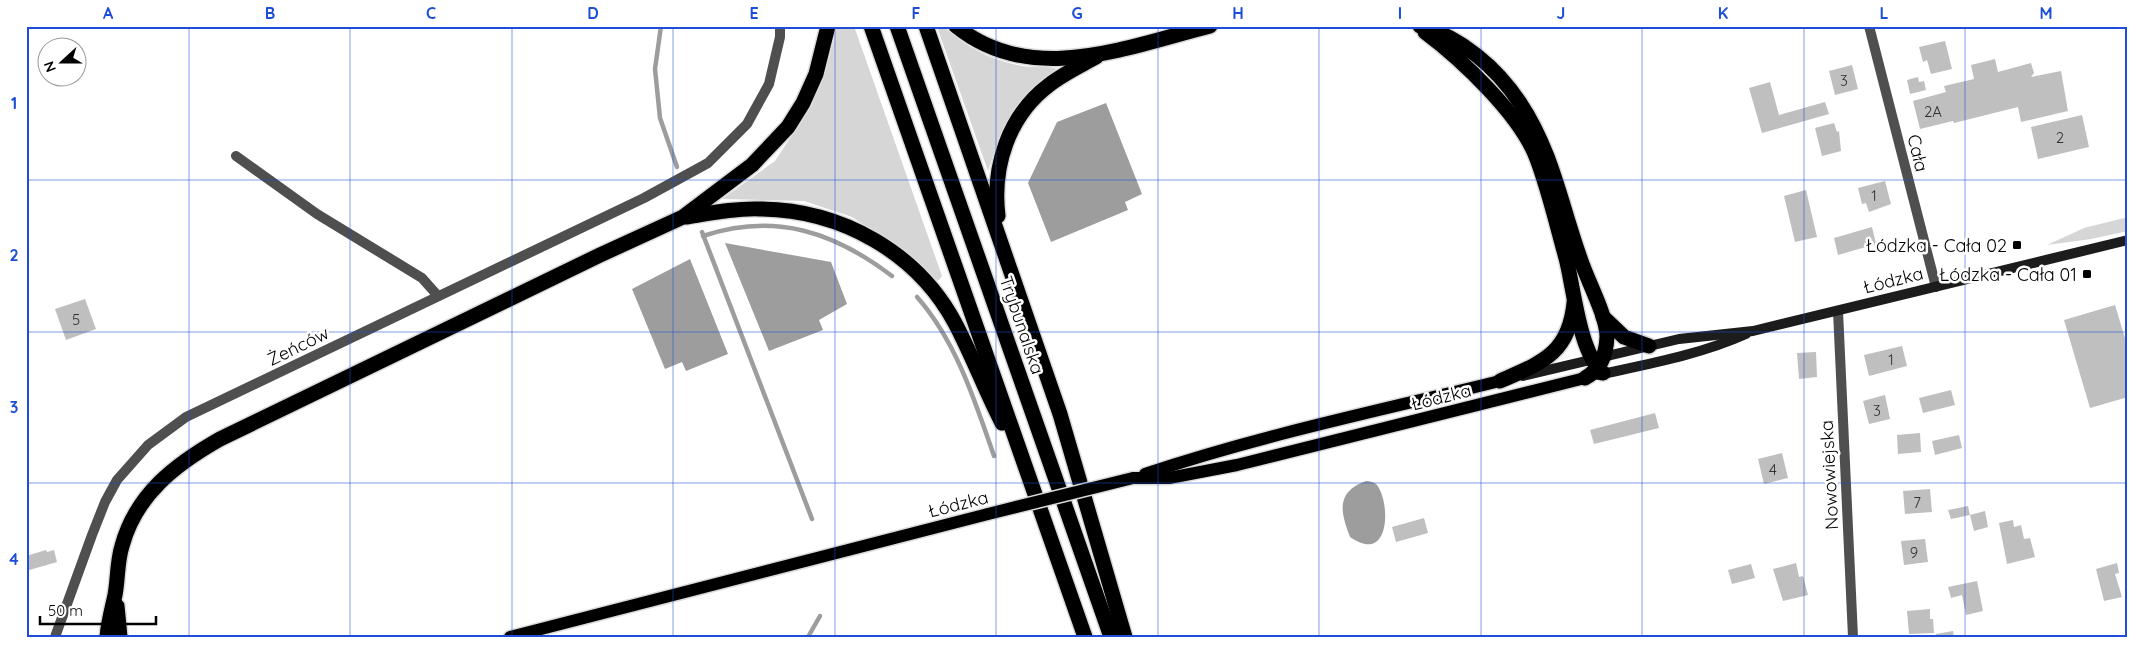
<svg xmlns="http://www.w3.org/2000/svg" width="2154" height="663" font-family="Quicksand,sans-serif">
	<rect width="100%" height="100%" fill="#fff"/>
	<g fill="#d6d6d6">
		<polygon points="835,26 854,26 942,276 938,281 906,253 852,217 804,201 722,199 775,161 812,105 834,41"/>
		<path d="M 939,26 L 943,26 C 965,47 992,61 1022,66 C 1033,68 1047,65 1057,69 L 1029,92 L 1011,115 L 999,137 L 988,171 L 938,30 Z"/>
		<polygon points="2128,217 2128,231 2091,239 2047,245 2084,228"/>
	</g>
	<g fill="#9d9d9d">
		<polygon points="1106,103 1142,194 1125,202 1128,210 1051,242 1028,183 1057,122"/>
		<polygon points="725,243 831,262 847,304 819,320 823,330 769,351"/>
		<polygon points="690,259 728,354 686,371 682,362 665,369 632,289"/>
		<path d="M 1366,481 C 1370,481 1374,482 1377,485 C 1391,504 1390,565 1350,537 C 1340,511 1336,492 1366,481 Z"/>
	</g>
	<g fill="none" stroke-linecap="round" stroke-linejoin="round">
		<g stroke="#9d9d9d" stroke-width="4.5">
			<polyline points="661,26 655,69 660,118 677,167"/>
			<polyline points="702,232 812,519"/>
			<path d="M 703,236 C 775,212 834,232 892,276"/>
			<path d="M 917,297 C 956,341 975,401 994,456"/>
			<polyline points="808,637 820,616"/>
		</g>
	</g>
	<g fill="#bfbfbf">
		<polygon points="1945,41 1952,69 1931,74 1927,60 1923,62 1919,47"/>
		<polygon points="1995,59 1998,72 2031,63 2034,73 2031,77 2061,71 2068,111 2021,122 2018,107 1954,123 1953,121 1920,129 1913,101 1946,92 1944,86 1974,79 1971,65"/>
		<polygon points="1852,65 1858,89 1835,95 1829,71"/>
		<polygon points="1918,77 1919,82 1924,81 1926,90 1910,94 1907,80"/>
		<polygon points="1770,82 1779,115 1825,102 1829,114 1762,133 1749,88"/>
		<polygon points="2082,115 2089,147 2038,159 2031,127"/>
		<polygon points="1834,123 1837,132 1839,131 1841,151 1822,156 1815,128"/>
		<polygon points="1885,181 1891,204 1869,212 1866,203 1862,204 1858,188"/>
		<polygon points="1806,190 1817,237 1795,242 1784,196"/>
		<polygon points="1872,227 1876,244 1838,255 1834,238"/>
		<polygon points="85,299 96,329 66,340 55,309"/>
		<polygon points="2115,305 2128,348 2128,397 2090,408 2064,320"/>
		<polygon points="1902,346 1907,366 1869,376 1864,355"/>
		<polygon points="1816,352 1817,377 1799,379 1797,353"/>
		<polygon points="1951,390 1955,405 1923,413 1919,398"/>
		<polygon points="1885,395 1890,419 1869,424 1863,401"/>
		<polygon points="1655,413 1659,428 1594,444 1590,430"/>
		<polygon points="1920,433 1921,452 1898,454 1897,435"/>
		<polygon points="1959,435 1962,448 1935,455 1932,441"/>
		<polygon points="1782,453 1788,478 1764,484 1758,459"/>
		<polygon points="1930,489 1932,512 1905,514 1903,491"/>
		<polygon points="1968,506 1970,515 1985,511 1988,527 1974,531 1970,515 1951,519 1948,510"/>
		<polygon points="1424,518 1428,533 1396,542 1392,527"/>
		<polygon points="2013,520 2014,527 2021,525 2024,539 2030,538 2035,557 2007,564 1999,523"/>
		<polygon points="1925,539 1928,562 1904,565 1901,541"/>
		<polygon points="46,550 47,552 54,550 57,562 26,571 26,556"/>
		<polygon points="1796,563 1799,577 1803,576 1808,595 1783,601 1773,569"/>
		<polygon points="2117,563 2119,573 2115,574 2122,597 2104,601 2096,569"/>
		<polygon points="1751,564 1755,578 1732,584 1728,570"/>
		<polygon points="1977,581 1983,611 1966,615 1962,595 1951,598 1948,587"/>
		<polygon points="1930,609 1930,619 1933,619 1934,633 1909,634 1907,611"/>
		<polygon points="1953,631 1954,637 1936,637 1936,634"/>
	</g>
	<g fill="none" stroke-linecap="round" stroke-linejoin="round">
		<defs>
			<g id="primary">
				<path d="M 1145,474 C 1261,435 1382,410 1500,381"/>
				<polyline points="1133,478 1169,478 1237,465 1585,378"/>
				<polyline points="510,637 988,514"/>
			</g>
			<g id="highway">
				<polyline points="871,26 1085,637"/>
				<polyline points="897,26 1111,637"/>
				<polyline points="926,26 1060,414 1125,637"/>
				<path d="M 956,26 C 1031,87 1127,47 1210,26"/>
				<path d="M 1420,26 C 1461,37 1497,68 1520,103 C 1552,151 1561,205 1580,258 C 1587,280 1607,316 1607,337 C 1606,355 1601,369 1585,378"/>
				<path d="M 1425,32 C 1461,59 1521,115 1537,159 C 1549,191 1557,226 1566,258 C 1574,289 1579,352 1603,373"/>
				<path d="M 998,216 C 992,167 1008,116 1049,85 C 1063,74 1080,66 1096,57"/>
				<path d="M 686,217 C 711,213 736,208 761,209 C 841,210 917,252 955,323 C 972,355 985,390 1002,423"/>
				<polyline points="1603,317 1624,337 1649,346"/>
				<path d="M 1500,381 C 1541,363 1569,354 1574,303"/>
				<polyline points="117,606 120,637"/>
				<path d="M 107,637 C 108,623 112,609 115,595 C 118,579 117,562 122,546 C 136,494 176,464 220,439 L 600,255 L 683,217 L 752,165 L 788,127 L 803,103 L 816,74 L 828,26"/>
			</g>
		</defs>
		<use href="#primary" stroke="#dbdbdb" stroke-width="15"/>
		<use href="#highway" stroke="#dbdbdb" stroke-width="18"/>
		<g stroke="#4f4f4f" stroke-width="10">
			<polyline points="1869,26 1936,287"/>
			<polyline points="236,156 317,214 422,278 438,296"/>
			<polyline points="1838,311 1853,637"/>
			<polyline points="55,637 92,535 105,502 117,480 148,445 186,417 644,198 708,163 747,124 769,84 780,37 780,26"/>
		</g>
		<g stroke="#1c1c1c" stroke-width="10">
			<path d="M 1598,375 C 1648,364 1699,355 1746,334"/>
			<polyline points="1523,376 1679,339 1753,331 2128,240"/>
		</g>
		<use href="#primary" stroke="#000" stroke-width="12"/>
		<use href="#highway" stroke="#000" stroke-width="15"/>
		<defs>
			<polyline id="primary-bridge" points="988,514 1133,478"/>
		</defs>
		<use href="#primary-bridge" stroke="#dbdbdb" stroke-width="15" stroke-linecap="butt"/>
		<use href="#primary-bridge" stroke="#000" stroke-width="12"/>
	</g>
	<path fill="none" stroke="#1d4ed8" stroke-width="1" stroke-opacity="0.55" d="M 189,26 L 189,637M 350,26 L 350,637M 512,26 L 512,637M 673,26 L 673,637M 835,26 L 835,637M 996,26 L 996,637M 1158,26 L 1158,637M 1319,26 L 1319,637M 1481,26 L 1481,637M 1642,26 L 1642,637M 1804,26 L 1804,637M 1965,26 L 1965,637M 26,180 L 2128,180M 26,332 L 2128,332M 26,483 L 2128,483"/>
	<g fill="#000" stroke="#fff" stroke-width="2">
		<rect x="2012" y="240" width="10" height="10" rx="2.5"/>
		<rect x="2082" y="269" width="10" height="10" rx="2.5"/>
	</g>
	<g text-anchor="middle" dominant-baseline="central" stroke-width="5" stroke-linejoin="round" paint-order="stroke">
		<g font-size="15" fill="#303030">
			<text x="1844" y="80">3</text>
			<text x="1933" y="111">2A</text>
			<text x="2060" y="137">2</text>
			<text x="1874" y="195">1</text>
			<text x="76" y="319">5</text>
			<text x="1891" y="359">1</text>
			<text x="1877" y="410">3</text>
			<text x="1773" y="469">4</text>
			<text x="1917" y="502">7</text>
			<text x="1914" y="552">9</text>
		</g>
		<g font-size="18" fill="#000" stroke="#fff">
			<text transform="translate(1918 153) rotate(76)">Cała</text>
			<text transform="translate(1893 280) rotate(-14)">Łódzka</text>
			<text transform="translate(1022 325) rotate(71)">Trybunalska</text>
			<text transform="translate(298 346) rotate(-26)">Żeńców</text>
			<text transform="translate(1441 397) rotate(-14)">Łódzka</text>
			<text transform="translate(1829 475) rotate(-93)">Nowowiejska</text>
			<text transform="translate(958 504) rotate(-14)">Łódzka</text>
		</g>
		<g font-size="18" fill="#000" stroke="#fff" text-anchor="end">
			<text x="2007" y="245">Łódzka - Cała 02</text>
			<text x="2077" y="274">Łódzka - Cała 01</text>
		</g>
	</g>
	<rect width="2154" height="663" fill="none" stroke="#ffffff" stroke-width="55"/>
	<g transform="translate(62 62) rotate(249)"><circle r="24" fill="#ffffff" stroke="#999999"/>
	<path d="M0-4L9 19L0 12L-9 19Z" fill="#000000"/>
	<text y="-8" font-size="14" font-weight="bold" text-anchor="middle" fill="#000000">N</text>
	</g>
	<path d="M40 616v8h116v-8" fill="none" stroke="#000000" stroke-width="2.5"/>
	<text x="48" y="616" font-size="15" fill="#000000" stroke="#ffffff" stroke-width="4" paint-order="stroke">50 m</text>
	<rect x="28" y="28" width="2098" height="608" fill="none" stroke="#1d4ed8" stroke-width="2"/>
	<g font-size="16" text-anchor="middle" font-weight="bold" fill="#1d4ed8">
		<text x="108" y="19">A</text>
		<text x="270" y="19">B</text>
		<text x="431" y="19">C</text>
		<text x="593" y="19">D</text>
		<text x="754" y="19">E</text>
		<text x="916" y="19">F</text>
		<text x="1077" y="19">G</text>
		<text x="1238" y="19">H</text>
		<text x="1400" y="19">I</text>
		<text x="1561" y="19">J</text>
		<text x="1723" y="19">K</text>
		<text x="1884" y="19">L</text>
		<text x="2046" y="19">M</text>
		<text x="14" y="109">1</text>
		<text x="14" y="261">2</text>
		<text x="14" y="413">3</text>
		<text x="14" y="565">4</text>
	</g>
</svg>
